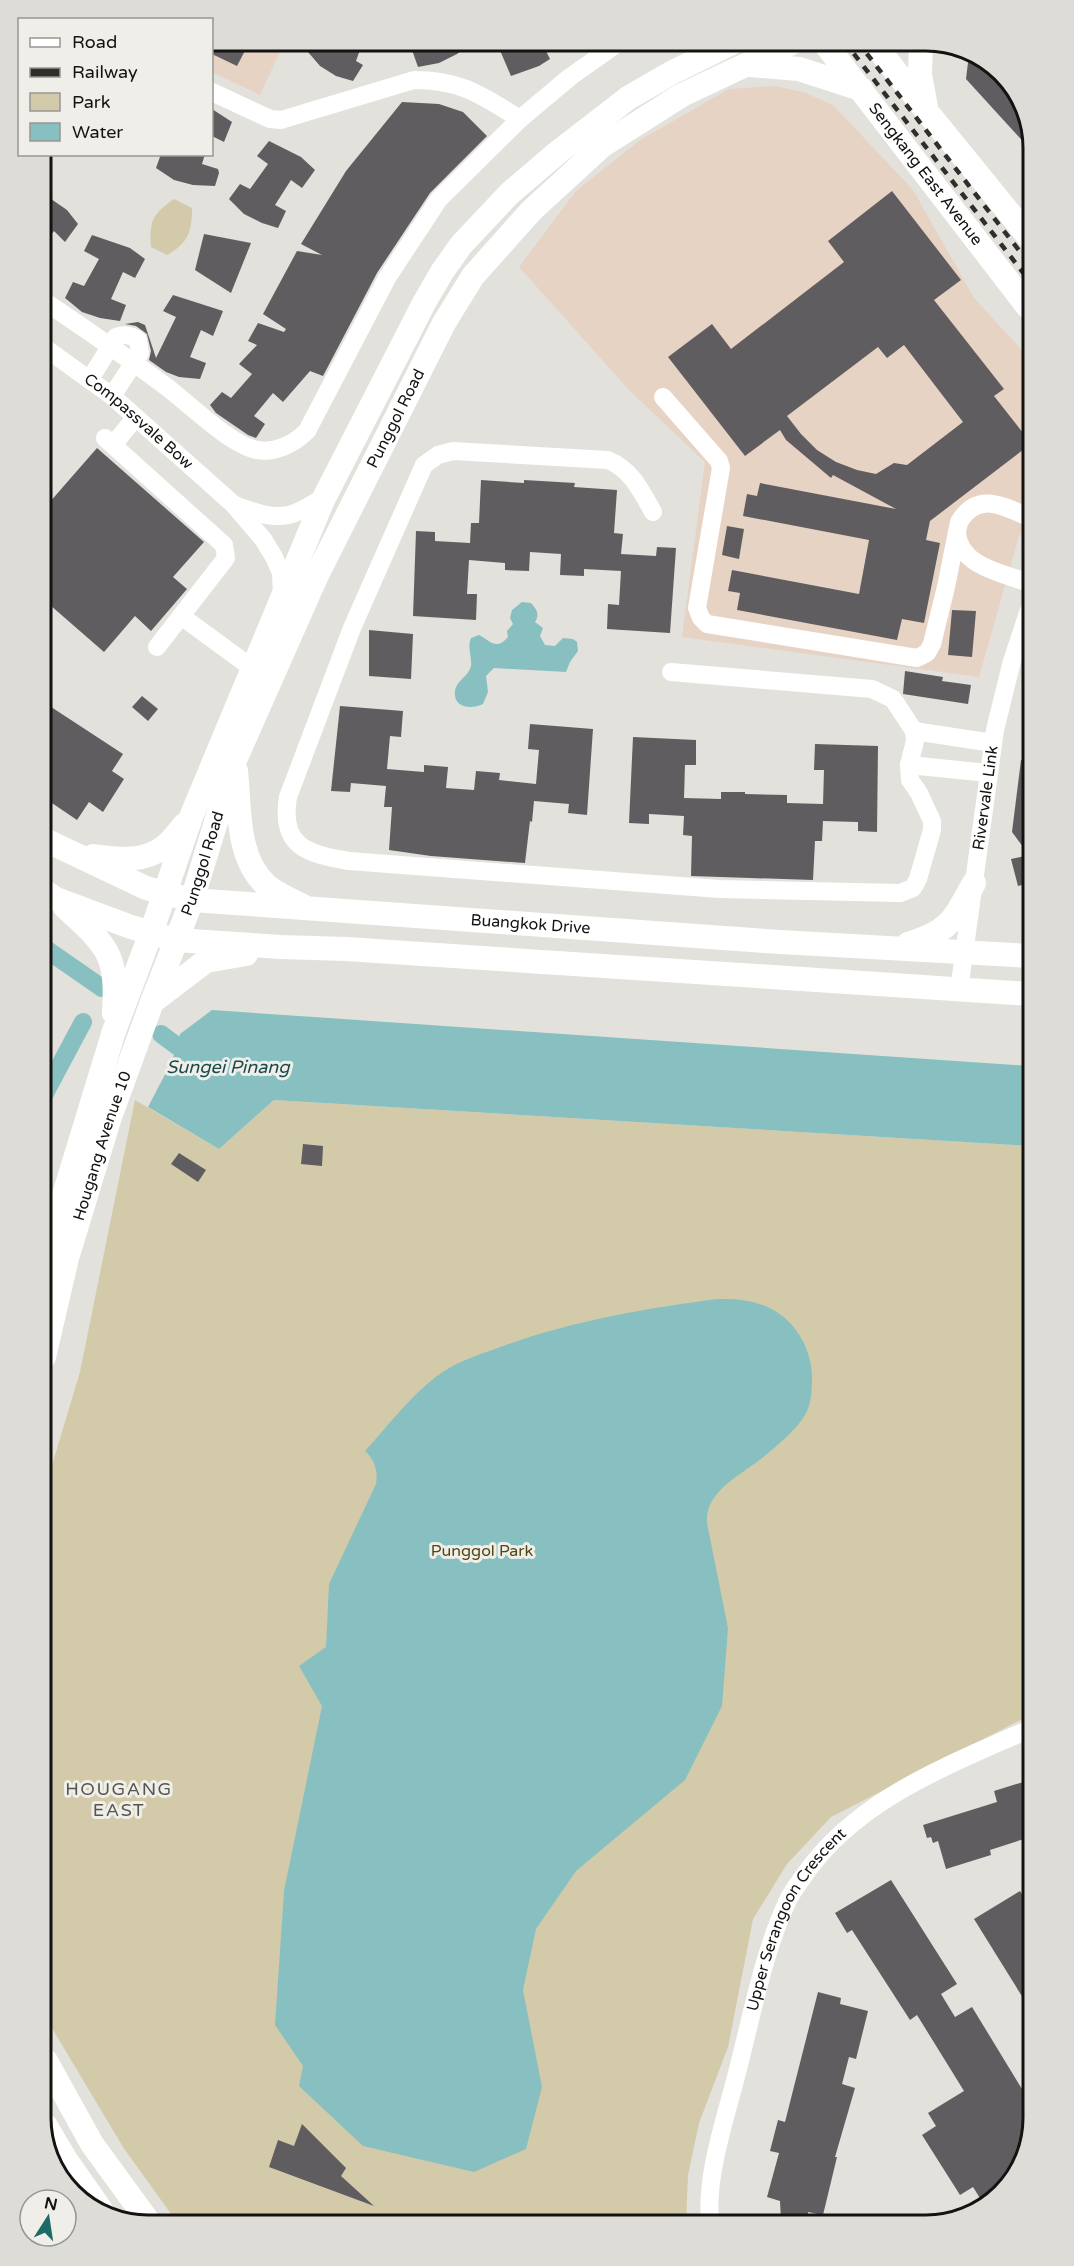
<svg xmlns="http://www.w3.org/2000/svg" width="1074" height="2266" font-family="'Varela Round',sans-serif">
	<rect width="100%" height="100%" fill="#e2e1db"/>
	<g fill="#e7d3c4">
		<polygon points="212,41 285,41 260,95 212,72"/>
		<polygon points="775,86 806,93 834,106 913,190 974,298 1028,357 1029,522 1019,536 979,677 682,637 705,462 630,391 519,267 576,191 640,140 729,89"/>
	</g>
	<g fill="#d2caa8">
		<path d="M 174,199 L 192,208 C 192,232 188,243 167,255 L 151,247 C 149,220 153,214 174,199 Z"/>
		<polygon points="135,1100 219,1149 274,1100 1031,1146 1032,1714 831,1817 787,1864 753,1919 728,2047 699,2123 688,2175 686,2222 179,2225 123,2147 46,2018 44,1492 80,1372"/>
	</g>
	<g fill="#88c0c2">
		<path d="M 522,602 L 531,603 C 537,610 540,614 535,622 L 543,628 L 540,636 L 545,645 L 555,646 L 563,638 L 573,639 L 577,642 L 578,651 L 570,662 L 566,672 L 494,668 L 486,676 L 488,692 L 483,704 C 471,710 453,708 455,691 C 456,681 469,676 471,666 C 472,656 467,648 471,638 L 479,635 C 491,641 496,651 508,637 L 507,631 L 513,624 L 510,618 L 512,610 Z"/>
		<polygon points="212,1010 1030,1066 1031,1146 274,1100 219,1149 148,1107 172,1061 180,1034"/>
		<path d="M 717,1299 C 746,1298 772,1303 792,1325 C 804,1339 811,1356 812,1375 C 812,1388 812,1403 805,1415 C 797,1429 780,1443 767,1454 C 746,1473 704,1490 707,1523 L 728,1628 L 722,1706 L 685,1780 L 576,1871 L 536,1929 L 523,1990 L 542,2087 L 526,2149 L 474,2172 L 363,2146 L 299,2086 L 303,2066 L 275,2025 L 284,1891 L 322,1706 L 299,1666 L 326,1647 L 329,1584 L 376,1484 C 378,1471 375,1460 365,1451 C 388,1426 410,1396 437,1376 C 454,1363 475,1356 495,1349 C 566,1322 642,1309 717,1299 Z"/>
	</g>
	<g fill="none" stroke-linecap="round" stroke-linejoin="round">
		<g stroke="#88c0c2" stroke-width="18">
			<polyline points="43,947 102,988"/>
			<polyline points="161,1034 177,1046"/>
			<polyline points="43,1097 83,1022"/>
		</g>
	</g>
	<g fill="#605d61" fill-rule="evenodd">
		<polygon points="212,41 250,41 237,66 212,54"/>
		<polygon points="315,41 363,41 356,61 363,65 353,81 336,76 320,66 308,52"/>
		<polygon points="421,41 474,41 457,54 439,63 418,67 412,50 422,44"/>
		<polygon points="496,41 569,41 546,51 550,59 539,66 511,76"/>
		<polygon points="969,54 991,63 1028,113 1028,147 966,79"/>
		<polygon points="402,102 439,104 463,112 487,136 430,193 377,273 323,376 310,371 283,402 273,393 254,416 265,424 256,438 248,435 216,413 210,405 222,392 231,398 252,374 239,364 257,345 248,341 258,323 284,332 286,329 263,314 297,251 322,255 301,244 346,171"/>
		<polygon points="212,109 232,122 224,142 212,136"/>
		<polygon points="269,141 301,157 315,170 302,188 291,180 275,205 286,211 278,228 262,223 244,214 229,199 240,184 250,189 268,164 257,156"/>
		<polygon points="161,154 205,154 202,164 218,169 219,173 215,186 193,185 174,180 156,168"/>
		<path d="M 892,191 L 961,280 L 934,300 L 1004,389 L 994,396 L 1027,438 L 1024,441 L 1028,446 L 930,521 L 926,540 L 940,543 L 924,623 L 902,619 L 897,640 L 737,610 L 740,593 L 728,591 L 732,570 L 859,594 L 869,540 L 743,516 L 747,494 L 757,496 L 760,483 L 896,509 L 833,475 L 831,478 L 786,440 L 780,430 L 745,456 L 668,357 L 712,324 L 731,349 L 844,262 L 828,241 ZM 904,345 L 963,422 L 907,465 L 894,463 L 876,474 L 857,470 L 836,462 L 817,450 L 801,434 L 787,416 L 878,347 L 887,358 Z"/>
		<polygon points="41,192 67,210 78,224 65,242 54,231 41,247"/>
		<polygon points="204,234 251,243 231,293 195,270"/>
		<polygon points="92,235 130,248 145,259 135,278 123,272 111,299 126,305 120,321 100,318 82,312 65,298 73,282 84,286 99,259 84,251"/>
		<polygon points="173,295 223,311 213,336 201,330 190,357 206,363 200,379 179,377 166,372 149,360 151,351 147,334 136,326 125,324 138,322 145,325 156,358 176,317 163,311"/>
		<polygon points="97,448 204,542 173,577 187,589 151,631 135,616 104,652 42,598 42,511"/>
		<polygon points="481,480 524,483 524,480 575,483 574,487 617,490 614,533 623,534 621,554 656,556 657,547 676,548 670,633 607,629 608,604 619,605 621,571 584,569 584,576 560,575 561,554 530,552 529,571 505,570 505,563 469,560 467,594 477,594 476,620 413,616 416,531 435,532 435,541 470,543 471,523 479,523"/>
		<polygon points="727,526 744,529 739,559 722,555"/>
		<polygon points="952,610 976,611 972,657 948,655"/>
		<polygon points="369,630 413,634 411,679 369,676"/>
		<polygon points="905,671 943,677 942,681 971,685 968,704 903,694"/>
		<polygon points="142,696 158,709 148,721 132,707"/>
		<polygon points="42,701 123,754 112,771 124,779 103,812 89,802 77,820 43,797"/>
		<polygon points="340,706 403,711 401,737 390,736 387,769 424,772 424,765 448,767 446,788 474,790 476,771 500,773 499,780 536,784 539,750 528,749 530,724 593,729 587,815 568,813 569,804 534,801 532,822 530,821 525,863 431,856 389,850 392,807 384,807 386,786 351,783 350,792 331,791"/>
		<polygon points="633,737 696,740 696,765 685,765 684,798 721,799 721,792 745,792 745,794 787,795 787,803 823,804 824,770 814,770 815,744 878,746 877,832 858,831 858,822 823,821 822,841 815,841 813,880 691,876 692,836 683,835 684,816 649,814 649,824 629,823"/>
		<polygon points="1021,760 1030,760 1030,883 1018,886 1011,859 1029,855 1012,832"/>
		<polygon points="303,1144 323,1146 322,1166 301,1164"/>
		<polygon points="179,1153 206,1170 198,1182 171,1164"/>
		<polygon points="1033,1779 1033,1836 990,1850 991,1855 946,1869 938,1841 933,1843 931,1837 927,1838 923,1825 997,1802 994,1791"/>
		<polygon points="891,1880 957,1984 941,1994 955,2017 972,2007 1033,2107 1034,2118 1015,2178 983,2203 973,2187 960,2195 922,2135 936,2126 928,2113 964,2091 917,2015 910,2020 852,1930 847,1933 835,1913"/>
		<polygon points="1020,1891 1033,1913 1033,2014 974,1919"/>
		<polygon points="818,1992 841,1998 840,2004 868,2011 856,2059 849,2057 842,2084 855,2088 835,2157 837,2157 823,2215 808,2212 808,2221 781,2221 780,2201 767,2197 779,2153 770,2151 778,2120 785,2122"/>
		<polygon points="302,2124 346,2168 341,2176 374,2206 269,2167 278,2140 294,2146"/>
	</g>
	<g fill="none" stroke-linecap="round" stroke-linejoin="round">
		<g stroke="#fff" stroke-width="18">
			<path d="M 212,92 L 270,119 L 281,120 L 414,80 C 462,80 482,96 520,119"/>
			<path d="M 41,299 C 84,328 127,357 168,388 C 190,405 228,442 253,449 C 273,455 294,444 307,431 L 387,278 L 439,199 L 520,119 L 570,77 L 621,41"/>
			<path id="s1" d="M 41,345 L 112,396 L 233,504 L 263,539 L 274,557 L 281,573 L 282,596"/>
			<path d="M 90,379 L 116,337 C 124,334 130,334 138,340 L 140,353 L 112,396"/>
			<path d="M 663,397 L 719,461 L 721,468 L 697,608 L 701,618 L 707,624 L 917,658 L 927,653 L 932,644 L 946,587 L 959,522 C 978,491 1002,506 1029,517"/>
			<polyline points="105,438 224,545 226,558 157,647"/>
			<polyline points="113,445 135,418"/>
			<path d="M 235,505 C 253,512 276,521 295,513 C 306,509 315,502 325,497"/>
			<path d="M 653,512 C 641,491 632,470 608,460 L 453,451 L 438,455 L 424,465 L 352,628 L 288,797 C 280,846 306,854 349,861 L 720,889 L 900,893 L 913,888 L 918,879 L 932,830 L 932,821 L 919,793 L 910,780 L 909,765 L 915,741 L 914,731 L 893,699 L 872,689 L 671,672"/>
			<path d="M 957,534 C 961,567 1003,573 1029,583"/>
			<polyline points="181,616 252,668"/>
			<polyline points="914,731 993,743"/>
			<polyline points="909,765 988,773"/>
			<path id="s2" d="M 959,990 L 995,730 L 1012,661 L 1029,610"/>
			<path id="s3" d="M 710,2221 C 705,2174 728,2111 739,2065 C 753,2010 764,1951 788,1900 C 792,1892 798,1884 803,1877 C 856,1799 949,1765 1032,1728"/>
		</g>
		<g stroke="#fff" stroke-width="24">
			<path id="s4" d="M 823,41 L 1028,307"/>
			<polyline points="872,41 928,113 1028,236"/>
			<polyline points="921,41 920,75 926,107"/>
			<polyline points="750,65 799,69 861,89"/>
			<path d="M 236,771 C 240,809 236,857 266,885 C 276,894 292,900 303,906"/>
			<path id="s5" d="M 43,839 L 146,888 L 192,900 L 780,942 L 1030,956"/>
			<path d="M 93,856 C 117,859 143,863 164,847 C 172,841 178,832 184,825"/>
			<polyline points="43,890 56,899 131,927 176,940 281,947 346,949 1030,994"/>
			<path d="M 65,907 C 79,920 101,938 109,957 C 116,974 115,995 114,1013"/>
			<path d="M 908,944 C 951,931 953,920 974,883"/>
			<polyline points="152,1002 206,961 246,954"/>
			<polyline points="44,1260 114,1031 151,933 191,817 323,500 424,303 442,272 461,245 510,193 557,153 628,98 673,72 736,41"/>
			<path id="s6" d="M 44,1357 L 67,1258 L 109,1120 L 152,1002 L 192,900 L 235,760 L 317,575 L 444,323 L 473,276 L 532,210 L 603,145 L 682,95 L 796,41"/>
			<polyline points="46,2061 92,2144 151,2225"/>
			<polyline points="46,2126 66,2160 101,2210"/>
		</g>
		<g stroke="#2f2e2b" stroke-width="4.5" stroke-dasharray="8 8" stroke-linecap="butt">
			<polyline points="844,41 1028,279"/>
			<polyline points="857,41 1028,262"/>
		</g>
	</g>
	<g text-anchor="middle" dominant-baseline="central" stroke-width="6" stroke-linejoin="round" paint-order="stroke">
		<g font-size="16" fill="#141311" stroke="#f0eee8">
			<text stroke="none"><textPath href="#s4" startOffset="168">Sengkang East Avenue</textPath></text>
			<text stroke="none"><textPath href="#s6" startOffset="1005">Punggol Road</textPath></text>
			<text stroke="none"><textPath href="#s1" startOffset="124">Compassvale Bow</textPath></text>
			<text stroke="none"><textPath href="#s2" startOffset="194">Rivervale Link</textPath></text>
			<text stroke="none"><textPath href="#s6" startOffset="519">Punggol Road</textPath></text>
			<text stroke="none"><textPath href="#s5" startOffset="501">Buangkok Drive</textPath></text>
			<text stroke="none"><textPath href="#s6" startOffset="219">Hougang Avenue 10</textPath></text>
			<text stroke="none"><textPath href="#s3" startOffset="318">Upper Serangoon Crescent</textPath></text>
		</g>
		<g font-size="16" fill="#524714" stroke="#f0eee8">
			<text x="482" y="1551">Punggol Park</text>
		</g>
		<g font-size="18" font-style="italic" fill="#194b4d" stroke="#f0eee8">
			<text x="228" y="1067">Sungei Pinang</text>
		</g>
		<g font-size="18" letter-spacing="1.5" fill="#565550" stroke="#f0eee8">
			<text x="119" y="1789">HOUGANG<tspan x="119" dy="21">EAST</tspan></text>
		</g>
	</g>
	<path d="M0 0H1074V2266H0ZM148 51H926A97 97 0 0 1 1023 148V2118A97 97 0 0 1 926 2215H148A97 97 0 0 1 51 2118V148A97 97 0 0 1 148 51Z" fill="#dedcd7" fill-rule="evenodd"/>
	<path fill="none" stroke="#141311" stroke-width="3" d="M148 51H926A97 97 0 0 1 1023 148V2118A97 97 0 0 1 926 2215H148A97 97 0 0 1 51 2118V148A97 97 0 0 1 148 51Z"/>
	<rect x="18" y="18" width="195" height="138" fill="#f0eee8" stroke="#989692" stroke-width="1.5"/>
	<rect x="30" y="38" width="30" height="9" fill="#ffffff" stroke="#989692" stroke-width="1.5"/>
	<text x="72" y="48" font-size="18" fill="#141311">Road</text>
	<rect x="30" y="68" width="30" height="9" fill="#2f2e2b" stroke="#989692" stroke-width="1.5"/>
	<text x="72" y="78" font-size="18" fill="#141311">Railway</text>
	<rect x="30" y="93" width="30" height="18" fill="#d2caa8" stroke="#989692" stroke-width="1.5"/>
	<text x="72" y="108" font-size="18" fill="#141311">Park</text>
	<rect x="30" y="123" width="30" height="18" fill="#88c0c2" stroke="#989692" stroke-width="1.5"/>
	<text x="72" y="138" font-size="18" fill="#141311">Water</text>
	<g transform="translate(48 2218) rotate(12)"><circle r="28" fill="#f0eee8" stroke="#989692" stroke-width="1.5"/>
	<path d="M0-4.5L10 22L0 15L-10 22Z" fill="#1e6a69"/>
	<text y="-9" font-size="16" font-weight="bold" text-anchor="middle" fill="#141311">N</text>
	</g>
</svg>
